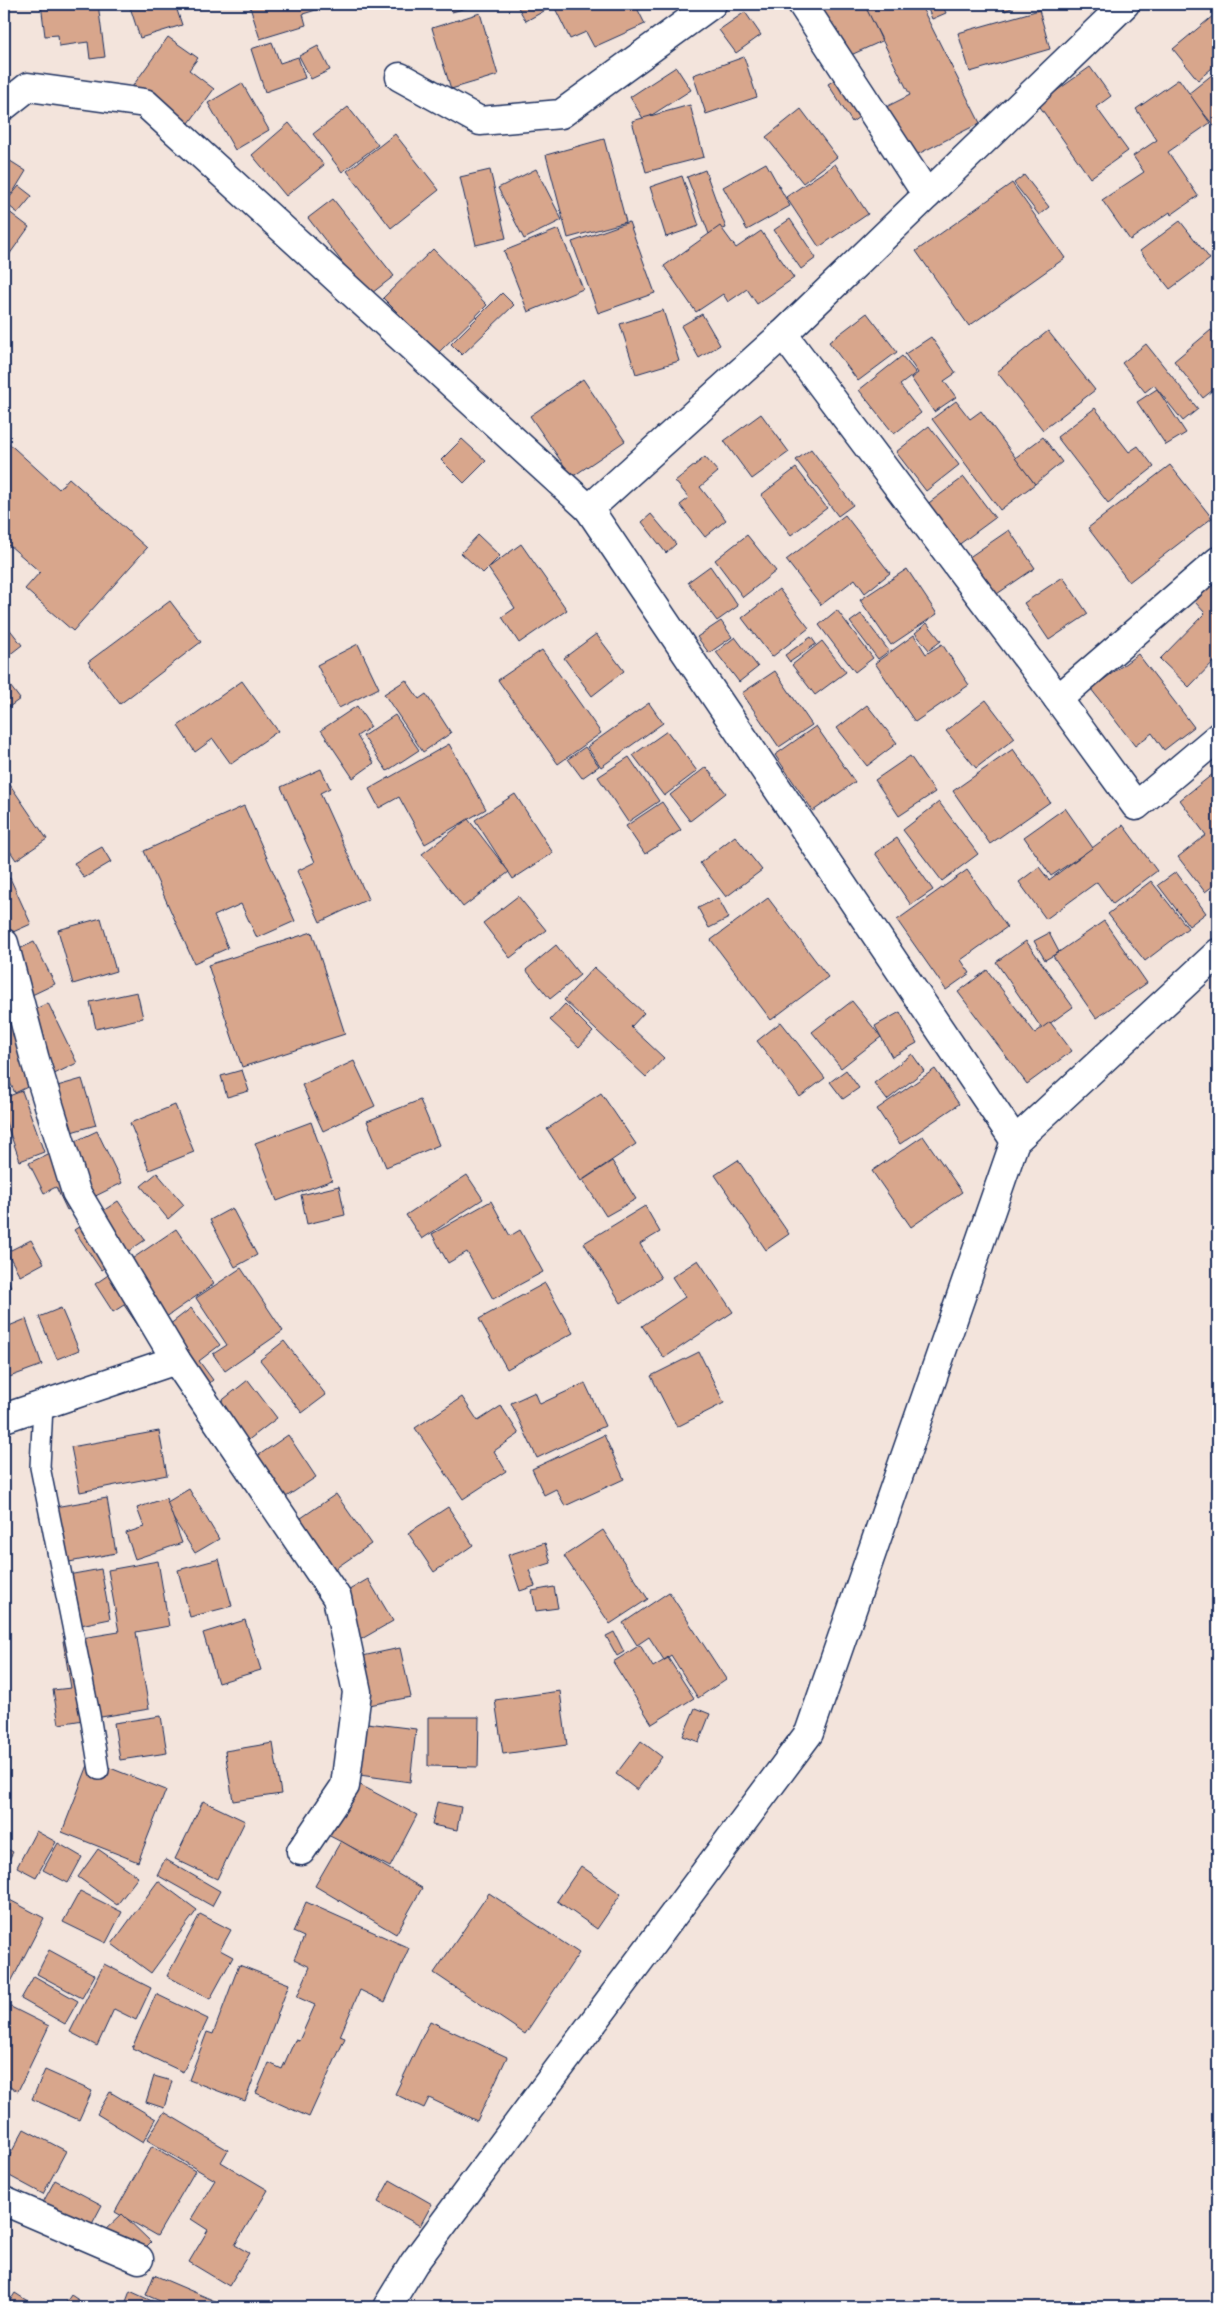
<svg xmlns="http://www.w3.org/2000/svg" width="1222" height="2311" font-family="Mynerve,sans-serif">
	<rect width="100%" height="100%" fill="#f3e4dc"/>
	<filter id="ink" filterUnits="userSpaceOnUse"><feTurbulence type="fractalNoise" baseFrequency=".02" numOctaves="2"/><feDisplacementMap in="SourceGraphic" scale="10" xChannelSelector="R" yChannelSelector="G"/><feConvolveMatrix kernelMatrix="1 2 1 2 8 2 1 2 1" color-interpolation-filters="sRGB"/></filter>
	<g filter="url(#ink)">
		<g fill="#d8a68c" stroke="#1b2f5e">
			<polygon points="41,4 98,4 105,57 90,59 88,42 59,46 58,35 45,36"/>
			<polygon points="129,4 175,4 182,25 140,38"/>
			<polygon points="249,4 335,4 303,14 306,25 260,39"/>
			<polygon points="449,4 480,4 452,12"/>
			<polygon points="516,4 552,4 553,6 526,21"/>
			<polygon points="553,4 635,4 645,24 594,47 586,32 570,39"/>
			<polygon points="802,4 865,4 882,41 831,64"/>
			<polygon points="864,4 920,4 980,123 894,166 868,116 910,95"/>
			<polygon points="926,4 942,4 946,13 932,19"/>
			<polygon points="1001,4 1020,4 1005,11"/>
			<polygon points="1039,10 1050,49 970,72 958,33"/>
			<polygon points="745,12 761,35 736,53 719,30"/>
			<polygon points="480,13 498,75 451,89 432,28"/>
			<polygon points="1214,15 1218,20 1218,63 1198,80 1173,49"/>
			<polygon points="168,37 198,58 189,70 214,89 181,134 127,94"/>
			<polygon points="272,42 280,63 298,57 305,78 265,92 251,49"/>
			<polygon points="318,46 330,70 311,79 299,56"/>
			<polygon points="744,57 757,97 706,114 693,75"/>
			<polygon points="676,67 691,90 644,120 630,97"/>
			<polygon points="1090,67 1111,96 1096,107 1128,151 1090,178 1038,104"/>
			<polygon points="1218,70 1218,131 1188,94"/>
			<polygon points="849,71 872,108 852,122 828,84"/>
			<polygon points="1179,79 1210,123 1168,152 1198,196 1171,215 1170,212 1130,240 1102,200 1144,172 1133,156 1157,140 1136,109"/>
			<polygon points="242,83 269,130 235,150 208,103"/>
			<polygon points="690,105 704,157 646,172 632,121"/>
			<polygon points="348,107 378,145 342,172 313,134"/>
			<polygon points="801,109 837,157 803,183 766,137"/>
			<polygon points="289,123 324,165 286,196 252,155"/>
			<polygon points="395,134 439,190 391,228 347,171"/>
			<polygon points="604,139 626,222 568,238 546,155"/>
			<polygon points="4,157 26,171 12,194 4,189"/>
			<polygon points="766,163 790,206 747,230 723,187"/>
			<polygon points="835,164 868,214 819,247 786,197"/>
			<polygon points="536,169 562,220 524,239 498,188"/>
			<polygon points="490,170 506,238 476,245 460,177"/>
			<polygon points="705,170 726,228 709,234 687,177"/>
			<polygon points="1024,175 1049,207 1039,215 1014,183"/>
			<polygon points="682,176 699,226 666,237 650,187"/>
			<polygon points="1012,183 1065,258 969,326 916,251"/>
			<polygon points="19,186 32,196 18,213 5,203"/>
			<polygon points="333,199 394,276 368,296 308,218"/>
			<polygon points="4,208 29,227 4,262"/>
			<polygon points="790,219 816,258 801,269 774,230"/>
			<polygon points="1180,221 1210,259 1170,289 1140,251"/>
			<polygon points="629,222 655,293 598,313 572,242"/>
			<polygon points="720,226 736,248 761,231 794,278 757,304 747,289 728,302 723,294 696,312 664,266"/>
			<polygon points="1218,228 1218,245 1210,233"/>
			<polygon points="559,229 583,289 528,312 504,251"/>
			<polygon points="433,249 487,305 438,353 383,298"/>
			<polygon points="502,293 514,305 462,355 451,344"/>
			<polygon points="663,310 679,361 636,374 620,324"/>
			<polygon points="867,313 897,352 858,381 829,342"/>
			<polygon points="702,314 720,345 699,358 681,326"/>
			<polygon points="1211,330 1218,339 1218,386 1203,398 1174,361"/>
			<polygon points="1048,331 1095,390 1043,430 997,372"/>
			<polygon points="931,337 956,373 944,381 956,397 934,412 911,378 918,373 905,354"/>
			<polygon points="1146,344 1198,409 1183,421 1154,385 1145,392 1122,363"/>
			<polygon points="902,356 916,373 900,385 921,413 894,434 859,390"/>
			<polygon points="583,379 625,441 572,477 530,416"/>
			<polygon points="1157,389 1186,433 1166,445 1137,402"/>
			<polygon points="956,401 970,419 981,411 1035,484 1000,510 932,419"/>
			<polygon points="1095,408 1129,452 1138,446 1154,467 1108,503 1057,437"/>
			<polygon points="761,414 789,452 752,479 724,441"/>
			<polygon points="929,426 959,465 926,491 896,452"/>
			<polygon points="1043,437 1062,462 1035,484 1015,458"/>
			<polygon points="4,439 59,489 69,478 147,548 73,631 25,589 40,572 9,545 4,551"/>
			<polygon points="462,439 486,461 464,483 441,460"/>
			<polygon points="811,449 853,505 838,516 796,460"/>
			<polygon points="705,457 718,472 700,487 726,520 705,537 680,505 689,498 675,481"/>
			<polygon points="1170,465 1212,518 1129,582 1088,528"/>
			<polygon points="796,468 827,508 791,535 761,495"/>
			<polygon points="964,477 995,518 957,546 926,505"/>
			<polygon points="651,514 676,544 666,553 642,522"/>
			<polygon points="845,515 890,573 865,593 855,579 821,605 786,560"/>
			<polygon points="1009,530 1035,568 991,598 965,560"/>
			<polygon points="478,535 500,556 483,573 461,553"/>
			<polygon points="747,535 776,571 743,597 715,560"/>
			<polygon points="521,544 567,610 519,643 502,617 515,608 488,568"/>
			<polygon points="710,566 738,606 717,621 688,582"/>
			<polygon points="907,569 937,614 891,645 860,600"/>
			<polygon points="1063,577 1088,614 1049,640 1024,603"/>
			<polygon points="1218,578 1218,657 1189,687 1160,659 1205,613 1195,602"/>
			<polygon points="779,589 809,628 772,657 742,618"/>
			<polygon points="170,601 201,642 120,704 88,662"/>
			<polygon points="837,610 873,658 855,672 819,625"/>
			<polygon points="861,614 889,651 878,659 850,622"/>
			<polygon points="721,621 732,637 709,653 697,637"/>
			<polygon points="4,622 22,645 4,659"/>
			<polygon points="927,623 941,641 929,650 915,633"/>
			<polygon points="596,634 624,671 592,696 564,658"/>
			<polygon points="914,635 926,654 942,644 969,685 915,722 875,663"/>
			<polygon points="735,637 758,667 739,682 716,652"/>
			<polygon points="811,637 816,644 790,662 785,655"/>
			<polygon points="822,641 846,672 815,695 792,665"/>
			<polygon points="358,644 379,688 339,708 317,665"/>
			<polygon points="542,650 601,733 558,764 498,680"/>
			<polygon points="1138,654 1194,727 1164,750 1152,733 1135,746 1091,689"/>
			<polygon points="775,671 812,725 779,747 742,693"/>
			<polygon points="4,678 20,699 9,707 4,700"/>
			<polygon points="406,680 419,699 426,694 451,733 423,752 384,694"/>
			<polygon points="242,681 278,731 231,764 213,739 195,752 178,726"/>
			<polygon points="986,700 1015,738 976,768 946,731"/>
			<polygon points="649,703 663,723 601,767 587,747"/>
			<polygon points="867,705 897,743 867,766 837,728"/>
			<polygon points="357,706 371,727 357,736 374,763 353,778 321,730"/>
			<polygon points="395,715 419,750 387,771 363,736"/>
			<polygon points="816,726 855,782 813,811 775,755"/>
			<polygon points="667,731 697,771 664,796 633,755"/>
			<polygon points="449,744 486,809 425,844 399,797 379,808 369,789"/>
			<polygon points="585,747 599,766 582,778 568,759"/>
			<polygon points="1013,749 1050,802 990,844 953,791"/>
			<polygon points="910,756 935,792 899,816 875,780"/>
			<polygon points="629,757 659,801 628,822 598,777"/>
			<polygon points="706,767 726,793 690,821 670,795"/>
			<polygon points="321,769 330,788 320,793 368,899 320,922 297,871 315,862 281,787"/>
			<polygon points="1218,770 1218,882 1205,892 1178,857 1206,835 1180,800"/>
			<polygon points="4,776 47,839 16,860 4,842"/>
			<polygon points="515,794 553,853 513,879 475,820"/>
			<polygon points="662,802 681,830 645,854 626,826"/>
			<polygon points="939,802 978,854 942,881 903,830"/>
			<polygon points="244,806 295,921 257,938 241,904 214,916 228,948 194,963 144,851"/>
			<polygon points="1065,808 1093,848 1051,876 1024,837"/>
			<polygon points="468,819 509,872 463,907 422,854"/>
			<polygon points="1123,825 1157,871 1113,904 1097,882 1046,919 1019,882 1039,867 1049,880"/>
			<polygon points="735,836 762,870 726,897 700,863"/>
			<polygon points="897,838 933,890 911,905 875,853"/>
			<polygon points="102,847 111,862 84,878 74,863"/>
			<polygon points="967,870 1007,927 961,960 970,973 946,990 897,920"/>
			<polygon points="1176,872 1206,913 1189,926 1158,885"/>
			<polygon points="10,878 31,924 4,936 4,880"/>
			<polygon points="1151,881 1188,928 1145,961 1108,914"/>
			<polygon points="518,896 546,930 510,958 483,923"/>
			<polygon points="718,898 729,918 709,928 698,908"/>
			<polygon points="768,898 828,977 771,1020 711,940"/>
			<polygon points="101,918 116,971 73,984 58,930"/>
			<polygon points="1104,921 1147,983 1096,1018 1053,956"/>
			<polygon points="312,932 345,1034 242,1067 208,965"/>
			<polygon points="1049,933 1059,952 1045,960 1034,941"/>
			<polygon points="1026,941 1073,1007 1042,1029 996,962"/>
			<polygon points="34,942 55,984 11,1005 4,956"/>
			<polygon points="556,945 580,975 550,999 526,970"/>
			<polygon points="594,967 644,1013 631,1027 664,1058 646,1077 564,1000"/>
			<polygon points="987,970 1035,1033 1050,1022 1072,1051 1027,1084 958,992"/>
			<polygon points="137,992 143,1018 96,1029 90,1002"/>
			<polygon points="852,1001 881,1037 841,1068 812,1032"/>
			<polygon points="48,1003 77,1063 15,1093 4,1070 4,1024"/>
			<polygon points="565,1004 593,1032 579,1047 550,1020"/>
			<polygon points="900,1012 917,1043 892,1057 875,1026"/>
			<polygon points="781,1022 825,1078 800,1097 757,1041"/>
			<polygon points="912,1054 924,1071 887,1100 874,1083"/>
			<polygon points="354,1061 375,1106 323,1131 302,1085"/>
			<polygon points="935,1069 959,1104 900,1144 877,1109"/>
			<polygon points="242,1070 249,1091 227,1097 221,1076"/>
			<polygon points="846,1070 859,1088 843,1099 830,1082"/>
			<polygon points="82,1079 96,1125 50,1138 36,1092"/>
			<polygon points="22,1091 44,1152 20,1161 4,1117 4,1098"/>
			<polygon points="601,1093 636,1144 581,1181 547,1129"/>
			<polygon points="420,1100 439,1145 386,1167 367,1121"/>
			<polygon points="175,1105 194,1152 149,1170 130,1123"/>
			<polygon points="311,1122 332,1180 277,1201 255,1143"/>
			<polygon points="97,1131 122,1183 67,1210 56,1187 44,1193 29,1163"/>
			<polygon points="923,1136 962,1192 911,1227 872,1171"/>
			<polygon points="738,1160 789,1234 766,1250 715,1175"/>
			<polygon points="612,1161 636,1199 606,1216 583,1180"/>
			<polygon points="157,1173 184,1205 168,1219 141,1186"/>
			<polygon points="467,1175 483,1199 422,1239 406,1215"/>
			<polygon points="339,1186 345,1215 307,1224 301,1195"/>
			<polygon points="118,1201 145,1240 101,1270 74,1230"/>
			<polygon points="491,1201 510,1236 520,1230 543,1272 493,1299 467,1252 448,1263 432,1234"/>
			<polygon points="645,1206 660,1232 640,1244 661,1278 621,1303 584,1243"/>
			<polygon points="232,1208 257,1255 235,1267 210,1220"/>
			<polygon points="176,1229 214,1284 143,1333 124,1305 113,1312 95,1284"/>
			<polygon points="31,1240 44,1263 20,1276 7,1252"/>
			<polygon points="698,1260 733,1312 664,1358 642,1326 685,1297 672,1277"/>
			<polygon points="241,1268 283,1331 225,1371 213,1354 227,1345 196,1298"/>
			<polygon points="4,1271 11,1287 4,1290"/>
			<polygon points="545,1283 573,1333 507,1369 479,1319"/>
			<polygon points="61,1308 79,1350 57,1359 39,1317"/>
			<polygon points="191,1308 220,1345 199,1361 213,1380 195,1394 151,1339"/>
			<polygon points="26,1319 42,1365 4,1379 4,1328"/>
			<polygon points="284,1341 326,1395 302,1413 260,1360"/>
			<polygon points="699,1352 724,1403 677,1427 651,1376"/>
			<polygon points="248,1380 277,1418 238,1448 210,1410"/>
			<polygon points="585,1383 605,1426 537,1458 511,1403 535,1392 540,1404"/>
			<polygon points="462,1397 478,1421 501,1406 519,1434 494,1451 506,1471 463,1499 415,1428"/>
			<polygon points="159,1431 167,1475 80,1492 71,1447"/>
			<polygon points="288,1435 316,1477 271,1507 243,1466"/>
			<polygon points="604,1435 624,1479 565,1506 556,1489 544,1495 532,1469"/>
			<polygon points="189,1489 219,1539 195,1553 164,1504"/>
			<polygon points="336,1494 371,1544 323,1577 288,1527"/>
			<polygon points="107,1498 116,1553 59,1564 49,1508"/>
			<polygon points="166,1498 182,1543 135,1559 126,1533 144,1527 137,1508"/>
			<polygon points="448,1507 473,1545 434,1572 408,1533"/>
			<polygon points="603,1530 648,1599 610,1624 564,1556"/>
			<polygon points="545,1543 551,1563 529,1570 535,1586 520,1591 508,1555"/>
			<polygon points="219,1559 232,1606 190,1617 178,1570"/>
			<polygon points="158,1561 169,1626 136,1632 149,1709 59,1724 53,1690 71,1688 63,1641 119,1632 108,1570"/>
			<polygon points="101,1569 110,1619 66,1628 57,1577"/>
			<polygon points="368,1579 393,1621 351,1645 327,1603"/>
			<polygon points="554,1587 558,1608 536,1611 532,1591"/>
			<polygon points="669,1592 726,1679 698,1698 671,1655 664,1660 649,1637 637,1645 623,1623"/>
			<polygon points="245,1620 261,1670 218,1683 203,1633"/>
			<polygon points="614,1632 624,1652 617,1656 606,1636"/>
			<polygon points="640,1645 653,1667 668,1658 694,1698 652,1724 613,1662"/>
			<polygon points="400,1648 411,1697 364,1706 353,1658"/>
			<polygon points="560,1691 567,1745 503,1754 495,1700"/>
			<polygon points="695,1708 710,1714 699,1742 683,1736"/>
			<polygon points="161,1716 167,1753 120,1760 114,1723"/>
			<polygon points="428,1717 479,1717 478,1767 428,1766"/>
			<polygon points="351,1721 416,1729 410,1782 345,1773"/>
			<polygon points="641,1741 662,1757 637,1790 616,1774"/>
			<polygon points="273,1743 281,1794 233,1801 225,1751"/>
			<polygon points="4,1746 8,1775 4,1775"/>
			<polygon points="90,1760 166,1790 138,1862 62,1832"/>
			<polygon points="351,1780 417,1815 390,1867 324,1833"/>
			<polygon points="203,1801 245,1821 217,1879 175,1859"/>
			<polygon points="437,1802 461,1807 457,1830 432,1825"/>
			<polygon points="36,1831 56,1842 36,1877 17,1867"/>
			<polygon points="341,1841 422,1888 396,1934 315,1886"/>
			<polygon points="58,1843 82,1857 68,1883 43,1870"/>
			<polygon points="4,1847 13,1852 4,1869"/>
			<polygon points="98,1849 138,1877 117,1905 78,1877"/>
			<polygon points="165,1859 220,1891 212,1906 157,1875"/>
			<polygon points="581,1866 621,1894 597,1929 557,1901"/>
			<polygon points="158,1881 197,1910 151,1973 112,1944"/>
			<polygon points="80,1891 122,1912 106,1943 63,1922"/>
			<polygon points="489,1893 579,1953 525,2034 434,1973"/>
			<polygon points="4,1897 44,1918 10,1984 4,1981"/>
			<polygon points="306,1902 409,1948 385,2002 360,1990 340,2036 345,2038 309,2117 256,2093 269,2063 282,2069 295,2040 299,2041 315,2005 297,1997 310,1967 294,1959 304,1937 293,1932"/>
			<polygon points="200,1914 231,1930 220,1950 233,1957 210,1999 167,1976"/>
			<polygon points="49,1950 95,1975 82,1998 37,1974"/>
			<polygon points="104,1964 151,1988 136,2020 114,2009 97,2046 70,2032"/>
			<polygon points="239,1965 289,1984 245,2101 189,2080 207,2032 213,2034"/>
			<polygon points="34,1976 78,2001 65,2024 21,1999"/>
			<polygon points="156,1994 208,2019 183,2072 132,2048"/>
			<polygon points="7,2005 49,2026 18,2091 4,2084 4,2011"/>
			<polygon points="430,2021 507,2057 477,2121 429,2098 424,2108 395,2094"/>
			<polygon points="45,2070 92,2091 79,2120 32,2099"/>
			<polygon points="154,2076 172,2081 164,2108 146,2102"/>
			<polygon points="110,2092 156,2119 143,2142 97,2114"/>
			<polygon points="164,2112 228,2150 221,2162 268,2190 235,2245 249,2253 229,2286 189,2262 208,2230 191,2219 215,2180 147,2140"/>
			<polygon points="4,2125 10,2129 4,2139"/>
			<polygon points="24,2129 66,2151 43,2194 4,2173 4,2166"/>
			<polygon points="152,2146 195,2171 157,2236 115,2212"/>
			<polygon points="55,2180 102,2205 78,2250 31,2225"/>
			<polygon points="390,2180 432,2204 420,2226 378,2202"/>
			<polygon points="122,2214 151,2242 132,2261 103,2232"/>
			<polygon points="154,2275 229,2307 157,2307 160,2301 146,2295"/>
			<polygon points="130,2291 154,2302 151,2307 124,2307"/>
			<polygon points="15,2293 37,2307 6,2307"/>
			<polygon points="71,2295 89,2307 63,2307"/>
		</g>
		<g fill="none" stroke-linecap="round" stroke-linejoin="round">
			<defs>
				<polyline id="service" points="43,1405 40,1467 90,1715 99,1770"/>
				<g id="minor">
					<polyline points="802,4 927,195"/>
					<polyline points="400,77 480,121 561,114 712,4"/>
					<polyline points="4,106 28,87 145,103 589,509 1015,1141"/>
					<polyline points="783,334 1058,699 1136,806 1218,737"/>
					<polyline points="589,509 783,334 1125,4"/>
					<polyline points="1058,699 1218,561"/>
					<polyline points="4,943 35,1060 76,1192 176,1360 4,1418"/>
					<polyline points="176,1360 337,1598 357,1692 345,1786 301,1851"/>
					<polyline points="4,2201 139,2259"/>
				</g>
				<polyline id="secondary" points="387,2307 414,2263 809,1733 1015,1141 1218,953"/>
			</defs>
			<use href="#service" stroke="#1b2f5e" stroke-width="22"/>
			<use href="#minor" stroke="#1b2f5e" stroke-width="31"/>
			<use href="#secondary" stroke="#1b2f5e" stroke-width="31"/>
			<use href="#service" stroke="#fff" stroke-width="19"/>
			<use href="#minor" stroke="#fff" stroke-width="28"/>
			<use href="#secondary" stroke="#fff" stroke-width="28"/>
		</g>
	</g>
	<rect width="1222" height="2311" fill="none" stroke="#fff" stroke-width="20"/>
	<rect x="10" y="10" width="1202" height="2291" fill="none" stroke="#1b2f5e" stroke-width="2" filter="url(#ink)"/>
</svg>
